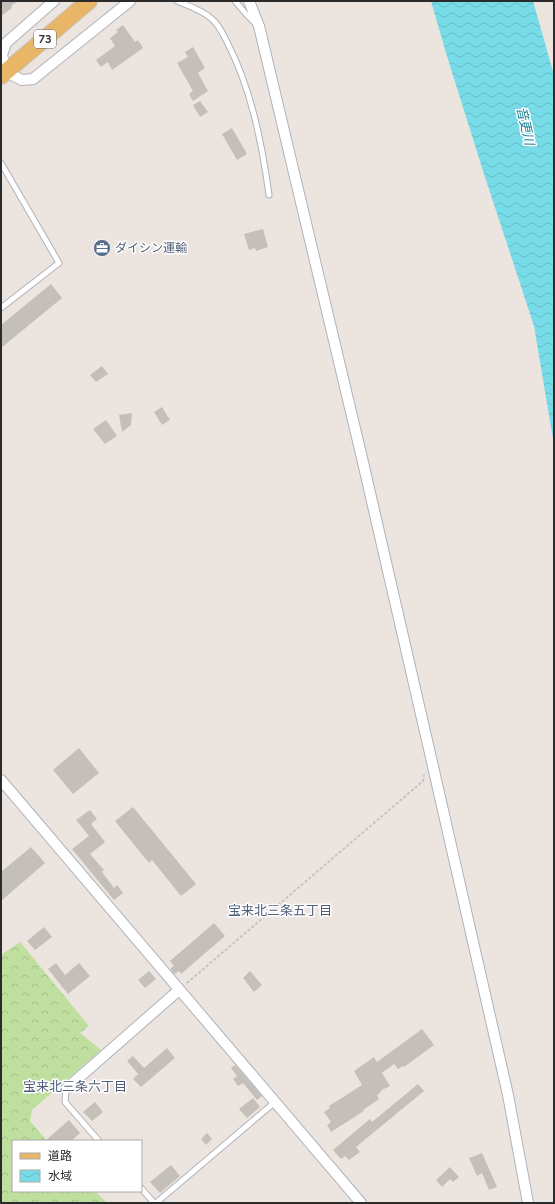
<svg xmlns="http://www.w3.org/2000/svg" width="555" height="1204" font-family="'Nunito Sans','Noto Sans JP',sans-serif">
	<defs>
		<pattern id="forest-crowns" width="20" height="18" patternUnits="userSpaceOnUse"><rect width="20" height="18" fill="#bfdf9f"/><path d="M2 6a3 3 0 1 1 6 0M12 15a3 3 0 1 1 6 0" fill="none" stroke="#a4c089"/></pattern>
		<pattern id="water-waves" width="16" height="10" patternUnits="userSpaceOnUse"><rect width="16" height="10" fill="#78dce8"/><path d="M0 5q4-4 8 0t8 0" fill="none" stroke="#68bdc7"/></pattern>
	</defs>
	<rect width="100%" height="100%" fill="#ece4df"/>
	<polygon fill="url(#forest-crowns)" points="20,942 89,1026 80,1033 101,1050 32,1110 30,1121 47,1141 13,1141 13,1191 95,1191 107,1203 1,1203 1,955"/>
	<polygon fill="url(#water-waves)" points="431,1 533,1 554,75 554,445 534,326 483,171 446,53"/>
	<g fill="#c5bfba">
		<polygon points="1,1 18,1 11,6 12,8 1,16"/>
		<polygon points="123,25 135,42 138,40 143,48 112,70 108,62 101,67 96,60 115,46 110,38 118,32 116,30"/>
		<polygon points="193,47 205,68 198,73 208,91 193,101 189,94 193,91 177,63 188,57 185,52"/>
		<polygon points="200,101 208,112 200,117 193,105"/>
		<polygon points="232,128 247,154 237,160 222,134"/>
		<polygon points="263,229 268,247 256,251 255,248 249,250 244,234"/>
		<polygon points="51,284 62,298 1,348 1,325"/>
		<polygon points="102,366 108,374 96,382 90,375"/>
		<polygon points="162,407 170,420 162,425 154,412"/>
		<polygon points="132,413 131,425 122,432 119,415"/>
		<polygon points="106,420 117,436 105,444 93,429"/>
		<polygon points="79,748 99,773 73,794 53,770"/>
		<polygon points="133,807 196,884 181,896 152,860 149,863 115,821"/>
		<polygon points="90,810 97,819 91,824 105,842 90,854 104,870 102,872 114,888 117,885 123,893 114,900 72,849 89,836 76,820"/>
		<polygon points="31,847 45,863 1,901 1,872"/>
		<polygon points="214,923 225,936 181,974 179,971 175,974 170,969 174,966 170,961"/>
		<polygon points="44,927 52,937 35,950 27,941"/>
		<polygon points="56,963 65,975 79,963 90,976 68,994 48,969"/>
		<polygon points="149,971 156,979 145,988 138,980"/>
		<polygon points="250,971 262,985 254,992 243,978"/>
		<polygon points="422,1029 434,1045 404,1067 403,1066 398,1069 394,1064 382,1073 390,1086 380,1091 381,1092 377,1095 379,1099 363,1110 364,1111 331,1132 327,1125 331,1122 324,1112 330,1108 329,1106 362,1085 354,1071 374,1057 377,1062"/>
		<polygon points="167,1048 175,1058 141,1087 133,1079 138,1074 127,1061 133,1056 144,1068"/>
		<polygon points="235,1065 262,1096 257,1100 243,1083 238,1086 233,1079 237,1076 231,1068"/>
		<polygon points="418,1084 424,1091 356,1147 360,1152 349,1160 345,1156 341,1159 333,1150 370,1119 372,1122"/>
		<polygon points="253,1098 260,1107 247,1118 239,1109"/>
		<polygon points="95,1102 103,1112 92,1121 83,1112"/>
		<polygon points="69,1120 80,1133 71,1141 45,1141"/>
		<polygon points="207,1133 212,1139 206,1145 201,1139"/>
		<polygon points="482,1153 497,1187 489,1190 482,1173 477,1176 469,1158"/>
		<polygon points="171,1165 180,1176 160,1193 150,1182"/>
		<polygon points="450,1167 459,1177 453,1182 450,1179 442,1187 436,1180"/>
	</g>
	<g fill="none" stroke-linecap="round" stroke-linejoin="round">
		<defs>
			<g id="service">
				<path d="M 177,1 C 189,6 202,10 212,19 C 219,25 223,34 227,42 C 251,88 262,143 269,195"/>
				<polyline points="235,1 246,14 255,23"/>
				<polyline points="1,163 59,263 1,308"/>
				<polyline points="66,1089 65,1102 99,1141"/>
				<polyline points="141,1188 154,1203"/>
				<polyline points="156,1203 275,1102"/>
			</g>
			<g id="minor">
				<polyline points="54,1 6,43 2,55 6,72 22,80 33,79 130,1"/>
				<polyline points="249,1 259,26 362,458 429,749 508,1095 528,1203"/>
				<polyline points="1,780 361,1203"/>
				<polyline points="66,1089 179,990"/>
			</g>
			<polyline id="primary" points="1,76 89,1"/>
		</defs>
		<use href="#service" stroke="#afb3bb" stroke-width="7"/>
		<use href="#minor" stroke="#afb3bb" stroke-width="12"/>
		<use href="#primary" stroke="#c4c4c4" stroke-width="18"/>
		<polyline stroke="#c4c4c4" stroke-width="2" stroke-dasharray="3 2" stroke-linecap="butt" points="187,983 423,781 424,775"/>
		<use href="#service" stroke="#fff" stroke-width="5"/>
		<use href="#minor" stroke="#fff" stroke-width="10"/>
		<use href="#primary" stroke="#e9b667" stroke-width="16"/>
	</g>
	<defs>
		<symbol id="office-disc" viewBox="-11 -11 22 22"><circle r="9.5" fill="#5c6f8a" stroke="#fff"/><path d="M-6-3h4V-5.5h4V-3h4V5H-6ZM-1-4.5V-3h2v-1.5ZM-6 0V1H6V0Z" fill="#fff"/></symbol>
	</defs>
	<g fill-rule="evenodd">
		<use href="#office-disc" x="92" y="238" width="20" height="20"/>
	</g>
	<g text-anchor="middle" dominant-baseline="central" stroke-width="3" stroke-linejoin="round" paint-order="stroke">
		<rect fill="#fff" stroke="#6b6b6b" stroke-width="1" x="34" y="30" width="22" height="18" rx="3"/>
		<g font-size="11" font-weight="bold" fill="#2b2b2b">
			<text x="45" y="39">73</text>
		</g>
		<g font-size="12" fill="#4e5e75" stroke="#fff" text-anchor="start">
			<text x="115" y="248">ダイシン運輸</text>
		</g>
		<g font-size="13" font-style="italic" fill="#157e96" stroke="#fff">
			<text transform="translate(525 126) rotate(77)">音更川</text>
		</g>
		<g font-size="13" fill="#4e5d7a" stroke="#fff">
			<text x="280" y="911">宝来北三条五丁目</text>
			<text x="75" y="1087">宝来北三条六丁目</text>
		</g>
	</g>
	<rect width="555" height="1204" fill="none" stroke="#2b2b2b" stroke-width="4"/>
	<rect x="12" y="1140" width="130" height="52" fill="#ffffff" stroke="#aaaaaa"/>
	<rect x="20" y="1153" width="20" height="6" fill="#e9b667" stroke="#aaaaaa"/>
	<text x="48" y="1160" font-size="12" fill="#2b2b2b">道路</text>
	<rect x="20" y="1170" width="20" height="12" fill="url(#water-waves)" stroke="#aaaaaa"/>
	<text x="48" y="1180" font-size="12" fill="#2b2b2b">水域</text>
</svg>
